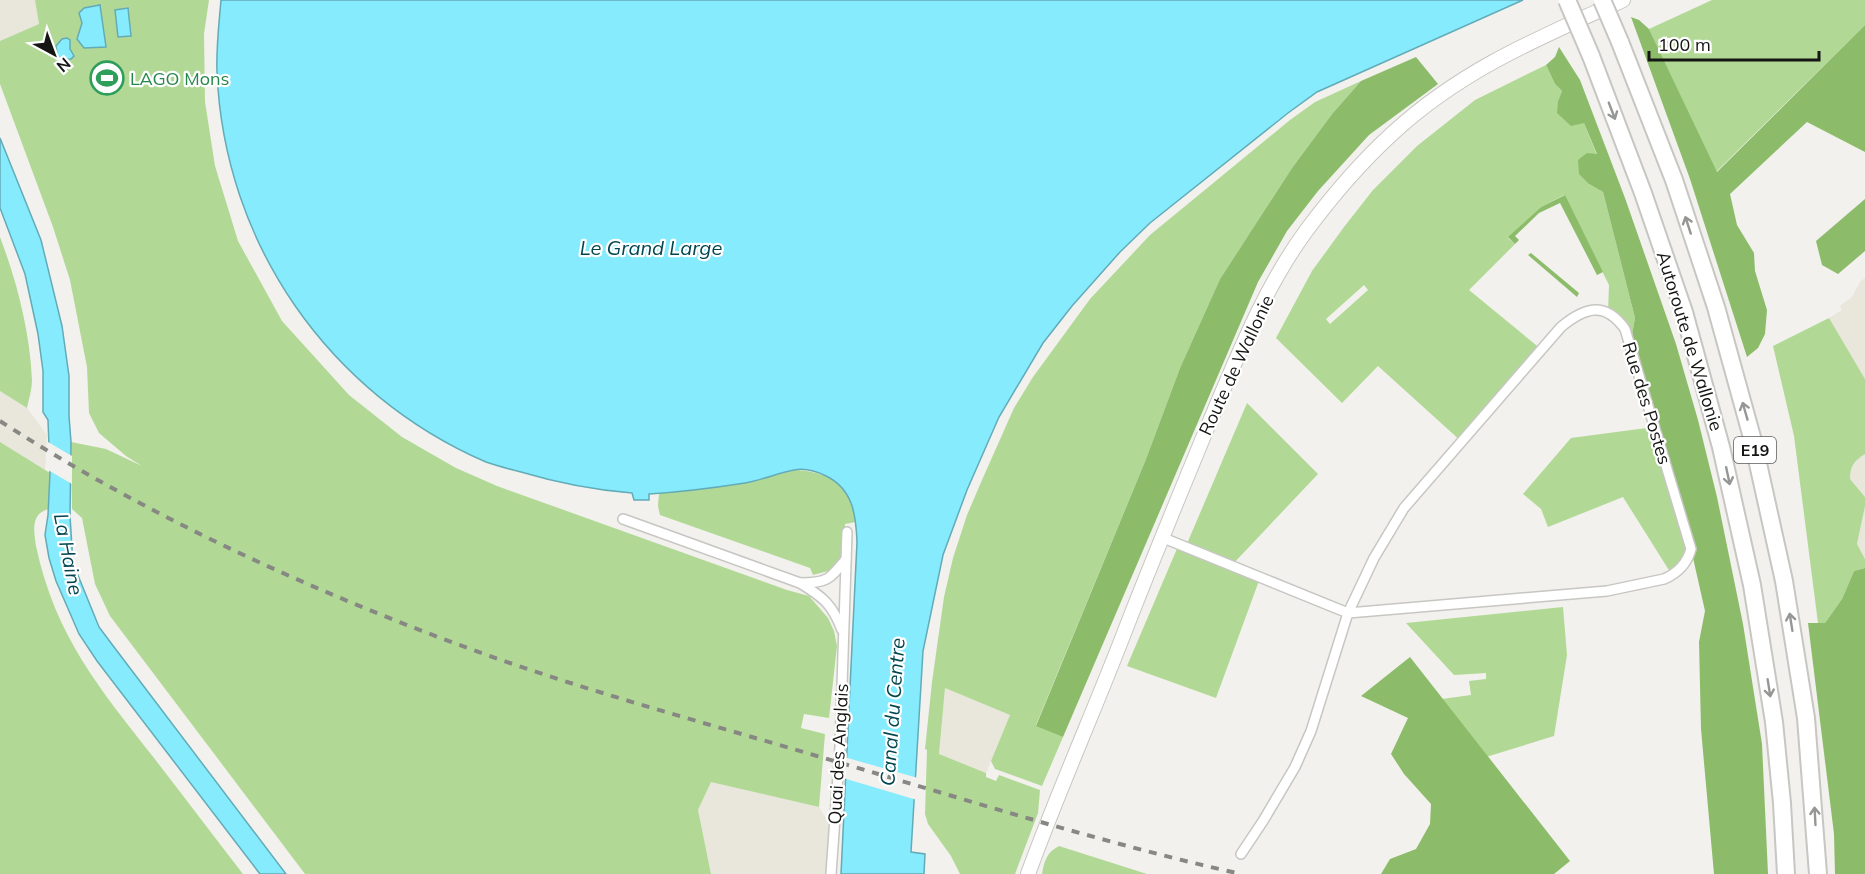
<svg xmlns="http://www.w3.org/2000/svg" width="1865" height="874" font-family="Mulish,sans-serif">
	<rect width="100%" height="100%" fill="#f2f1ed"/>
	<g fill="#e9e6db">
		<polygon points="0,0 35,0 39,24 0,41"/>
		<polygon points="1865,278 1865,379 1829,318 1842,310 1840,306 1852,297 1860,282"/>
		<polygon points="0,391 27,408 47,435 45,470 0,442"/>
		<polygon points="1865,454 1865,497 1850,479 1850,469 1855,461"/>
		<polygon points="1865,506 1865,559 1857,544"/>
		<polygon points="945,688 1010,715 986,773 939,754"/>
		<polygon points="711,781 819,807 834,831 831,874 711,874 698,810"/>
	</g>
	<g fill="#b1d995" fill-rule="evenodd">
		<polygon points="35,0 209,0 204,34 205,102 215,166 238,241 282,321 349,395 402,437 456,468 497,486 787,590 809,596 828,618 834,631 837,646 829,718 804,714 801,728 825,734 819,807 711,782 698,810 711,874 305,874 110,616 95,584 82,518 72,509 71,442 106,449 142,466 126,456 99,433 89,413 87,367 70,280 53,227 0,84 0,41 39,24"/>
		<polygon points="1712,0 1865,0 1865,25 1716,172 1649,29"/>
		<path d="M 1546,65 L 1555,84 L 1562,91 L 1558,101 L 1584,123 L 1597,155 L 1589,184 L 1603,192 L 1635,318 L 1630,346 L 1625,329 L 1608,312 L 1609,285 L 1564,195 L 1541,207 L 1508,238 L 1515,244 L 1469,290 L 1542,350 L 1462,442 L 1378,366 L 1342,403 L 1276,338 L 1312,271 L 1344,227 L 1373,190 L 1417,146 L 1475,100 ZM 1364,285 L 1368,290 L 1330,324 L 1326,319 Z"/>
		<polygon points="1361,81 1332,114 1292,168 1220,279 1180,368 1146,459 1036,725 1063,737 1042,786 995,769 991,761 1010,715 945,688 939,754 986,773 986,777 996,781 999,775 1040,790 1038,813 1015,874 960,874 951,856 928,824 925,814 927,750 925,749 932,682 944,597 953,558 967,515 982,480 1014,408 1033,377 1090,299 1150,235 1290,120 1315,102"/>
		<path d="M 0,237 C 17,282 30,332 32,380 C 32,389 29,399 27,408 L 0,391 Z"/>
		<path d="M 1829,318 L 1865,379 L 1865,454 C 1854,461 1850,466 1850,479 L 1865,497 L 1865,506 L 1857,544 L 1865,559 L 1865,568 L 1854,571 L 1842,599 L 1825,623 L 1818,623 L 1794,436 L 1773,346 Z"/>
		<polygon points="1247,403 1318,474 1231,566 1260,578 1216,698 1127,666 1179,544 1186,546"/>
		<polygon points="1654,427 1691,549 1672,575 1623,497 1548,527 1541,509 1523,494 1571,438"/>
		<path d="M 0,442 L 50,473 L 49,509 C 30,513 34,532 36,546 C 55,636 100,689 154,758 C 184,797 213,835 243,874 L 0,874 Z"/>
		<path d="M 796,470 C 834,473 848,484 856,522 L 845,524 L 846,559 L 828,571 L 813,575 L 810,568 L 660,515 L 658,506 L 659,493 C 706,490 751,482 796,470 Z"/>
		<polygon points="1563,607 1567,655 1554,736 1486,757 1442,699 1471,695 1469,681 1486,679 1486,673 1454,675 1406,623"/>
		<path d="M 1059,846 L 1147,874 L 1042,874 C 1044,861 1047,852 1059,846 Z"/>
	</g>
	<g fill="#8cbc69">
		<polygon points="1631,17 1639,20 1649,29 1717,172 1865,25 1865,152 1807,122 1730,194 1737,225 1754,253 1755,271 1767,310 1765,334 1758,348 1747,357 1690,179"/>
		<polygon points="1559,47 1580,80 1625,198 1676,344 1698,420 1717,497 1743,624 1762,744 1768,874 1714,874 1701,729 1699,642 1705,611 1691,549 1630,346 1635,318 1603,192 1589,184 1579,174 1578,160 1587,153 1597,154 1584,123 1571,126 1557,113 1558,101 1562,91 1555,84 1546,65 1555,57"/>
		<polygon points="1416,57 1438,84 1369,135 1318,191 1287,231 1258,282 1063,737 1036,726 1146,459 1180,368 1220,279 1292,168 1332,114 1361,81"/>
		<polygon points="1565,195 1603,272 1597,275 1560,203 1539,213 1515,236 1519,240 1515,244 1508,237 1541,207"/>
		<polygon points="1865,199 1865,251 1838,274 1822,265 1816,241"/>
		<polygon points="1531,253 1579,293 1577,297 1528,255"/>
		<polygon points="1865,568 1865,874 1835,874 1834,834 1808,623 1825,623 1842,599 1854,571"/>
		<polygon points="1410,657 1570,861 1554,874 1381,874 1390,859 1416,849 1430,824 1431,804 1404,774 1391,754 1408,718 1361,696"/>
	</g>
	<g fill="#85ebfd" stroke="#63abb7" stroke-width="1.5">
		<path d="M 221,0 L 1523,0 L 1317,92 L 1288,113 L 1150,223 L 1120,252 L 1072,306 L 1043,343 L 999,417 L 967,490 L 943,555 L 923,651 L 911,852 L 925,854 L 924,874 L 841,874 L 857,542 C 856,515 853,489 826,476 C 816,471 805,468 794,470 C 778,473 762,480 745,483 C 713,488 681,492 649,494 L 649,500 L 634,500 L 632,493 C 594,490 558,483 521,472 C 509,469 497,466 486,462 C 329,394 224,244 217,72 C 216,48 219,24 221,0 Z"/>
		<polygon points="100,5 106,47 84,48 77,39 82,23 79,13 84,8"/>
		<polygon points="128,8 131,36 118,37 115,10"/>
		<polygon points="67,38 70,40 70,49 74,56 71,59 58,60 56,46 62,39"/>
		<polygon points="0,138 41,240 62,326 69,376 69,416 71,442 70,516 73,563 99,627 114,647 286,874 260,874 97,661 79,634 56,581 49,558 45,535 48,515 50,473 48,420 43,412 43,371 38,334 25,274 0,208"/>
	</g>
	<g fill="#f2f1ed">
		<polygon points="48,442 72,456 72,484 48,470"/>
		<polygon points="844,757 918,778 917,800 843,778"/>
	</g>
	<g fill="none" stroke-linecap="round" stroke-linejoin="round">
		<defs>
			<g id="street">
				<path d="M 623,519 L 800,583 C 823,597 832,604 842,630"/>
				<path d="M 1161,537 L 1348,613 L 1607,591 L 1664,579 C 1678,573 1687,564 1691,549 L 1625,329 C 1605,301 1585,307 1561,327 L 1404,508 L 1374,558 L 1348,613 L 1311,731 L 1295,767 L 1263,821 L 1241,854"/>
				<path d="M 800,583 C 827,583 829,580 846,559"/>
				<polyline points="831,874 840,747 847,532"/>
			</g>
			<path id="secondary" d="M 1028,874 C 1059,789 1096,707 1128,623 C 1153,559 1179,496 1205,433 C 1234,365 1262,291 1306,231 C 1332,196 1362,161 1394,132 C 1463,69 1539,38 1623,0"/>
			<g id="highway">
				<polyline points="1620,42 1674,180 1716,307 1753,441 1784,581 1806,718 1818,874"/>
				<polyline points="1591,56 1643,193 1684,312 1721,447 1752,585 1774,722 1782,803 1786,874"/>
			</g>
		</defs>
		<use href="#street" stroke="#c7c6c2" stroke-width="12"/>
		<use href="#secondary" stroke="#c7c6c2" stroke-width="16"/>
		<use href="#highway" stroke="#c7c6c2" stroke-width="20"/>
		<use href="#street" stroke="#fff" stroke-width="9"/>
		<use href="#secondary" stroke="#fff" stroke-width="14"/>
		<use href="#highway" stroke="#fff" stroke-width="16"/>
		<path stroke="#878784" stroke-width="4" stroke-dasharray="8 8" stroke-linecap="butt" d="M 0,421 C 147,516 309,590 473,650 C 586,691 702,722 817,756 C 958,797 1098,842 1241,874"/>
		<defs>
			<g id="highway-bridge">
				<polyline points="1567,0 1591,56"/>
				<polyline points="1602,0 1620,42"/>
			</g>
		</defs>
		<use href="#highway-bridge" stroke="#c7c6c2" stroke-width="20" stroke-linecap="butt"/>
		<use href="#highway-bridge" stroke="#fff" stroke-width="16"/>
	</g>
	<defs><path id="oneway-shaft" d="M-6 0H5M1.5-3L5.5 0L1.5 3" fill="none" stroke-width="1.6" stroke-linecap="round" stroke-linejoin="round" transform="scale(1.5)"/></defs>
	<g stroke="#969695">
		<use href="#oneway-shaft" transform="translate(1612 111) rotate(69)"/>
		<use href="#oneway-shaft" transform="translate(1688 225) rotate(-108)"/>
		<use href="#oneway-shaft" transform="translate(1745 411) rotate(-106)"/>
		<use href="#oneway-shaft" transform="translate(1728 476) rotate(78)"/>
		<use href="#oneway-shaft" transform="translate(1791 622) rotate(-99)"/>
		<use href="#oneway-shaft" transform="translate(1769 688) rotate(81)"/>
		<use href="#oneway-shaft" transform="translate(1815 816) rotate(-93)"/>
	</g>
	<defs>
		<symbol id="stadium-ring" viewBox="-11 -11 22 22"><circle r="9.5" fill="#fff" stroke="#2e9e5b" stroke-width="1.5"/><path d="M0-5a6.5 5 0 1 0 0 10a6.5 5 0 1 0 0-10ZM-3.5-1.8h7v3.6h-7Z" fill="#2e9e5b"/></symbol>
	</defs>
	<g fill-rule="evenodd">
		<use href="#stadium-ring" x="88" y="59" width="38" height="38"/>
	</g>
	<g text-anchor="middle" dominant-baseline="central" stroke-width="4.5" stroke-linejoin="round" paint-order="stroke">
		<rect fill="#fff" stroke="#5b5b5a" stroke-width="1.5" x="1734" y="437" width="42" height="26" rx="4.5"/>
		<g font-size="16" font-weight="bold" fill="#151514">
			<text x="1755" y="450">E19</text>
		</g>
		<g font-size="18" fill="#27864d" stroke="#fff" text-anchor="start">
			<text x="130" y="78">LAGO Mons</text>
		</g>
		<g font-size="18" fill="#151514" stroke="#fff">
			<text transform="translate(1690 341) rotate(73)">Autoroute de Wallonie</text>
			<text transform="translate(1236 365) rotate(-65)">Route de Wallonie</text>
			<text transform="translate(1647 403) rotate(73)">Rue des Postes</text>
			<text transform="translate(838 754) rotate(-87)">Quai des Anglais</text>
		</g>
		<g font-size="20" font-style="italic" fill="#02464f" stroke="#fff">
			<text x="651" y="247">Le Grand Large</text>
			<text transform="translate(69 554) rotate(79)">La Haine</text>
			<text transform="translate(892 712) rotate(-86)">Canal du Centre</text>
		</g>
	</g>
	<g transform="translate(54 54) rotate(139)" stroke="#ffffff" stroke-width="4.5" paint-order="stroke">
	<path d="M0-4.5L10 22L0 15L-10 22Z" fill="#151514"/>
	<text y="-9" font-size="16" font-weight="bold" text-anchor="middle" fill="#151514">N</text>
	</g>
	<path d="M1649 51v9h170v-9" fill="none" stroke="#151514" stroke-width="3"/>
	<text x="1658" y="51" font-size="18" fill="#151514" stroke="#ffffff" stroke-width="4.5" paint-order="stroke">100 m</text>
</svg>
